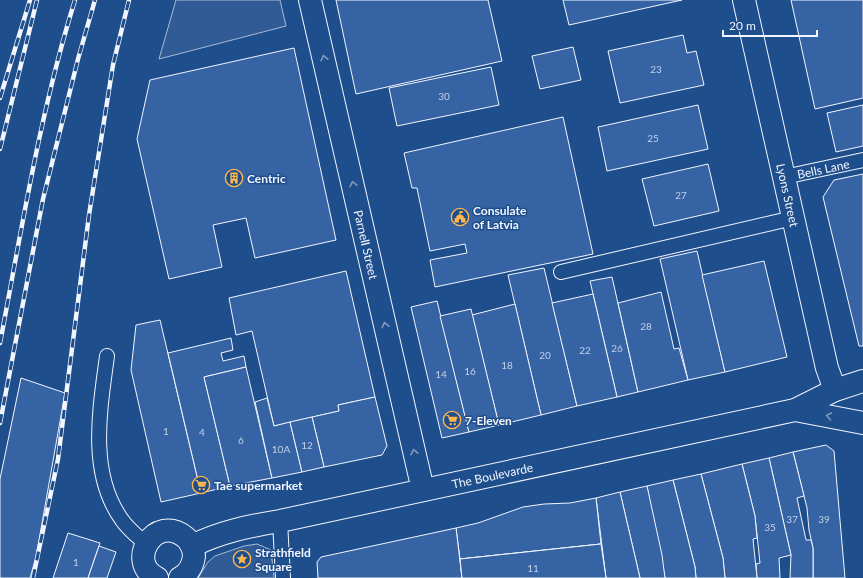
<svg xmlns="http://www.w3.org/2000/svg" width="863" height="578" font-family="Lato,sans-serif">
	<rect width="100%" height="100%" fill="#1f4e8c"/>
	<g fill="#305b95" stroke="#a8bbd7">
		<polygon points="176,0 280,0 286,26 159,59"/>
		<polygon points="257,544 271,550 274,578 198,578 208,562 215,556 244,546"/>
	</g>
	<g fill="#3563a3" stroke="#f2f6ff">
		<polygon points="336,0 488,0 502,61 356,94"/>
		<polygon points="563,0 682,0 569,25"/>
		<polygon points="791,0 863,0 863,98 815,109"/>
		<polygon points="683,35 687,53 696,51 704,85 620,103 608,51"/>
		<polygon points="573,47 581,80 540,89 532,56"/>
		<polygon points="294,48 336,240 255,258 246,218 213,225 222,267 169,279 137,139 150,80"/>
		<polygon points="491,67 499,105 397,126 389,88"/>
		<polygon points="698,105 708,149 607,171 598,127"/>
		<polygon points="863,105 863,146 836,152 827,113"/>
		<polygon points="563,117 593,254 435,287 430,260 467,253 465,244 430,251 417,188 412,188 404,153"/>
		<polygon points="708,164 719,211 654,226 642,179"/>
		<polygon points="863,174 863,346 859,346 823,197 834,180"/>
		<polygon points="697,251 725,372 688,380 660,259"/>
		<polygon points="764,261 787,357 725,372 702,275"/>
		<polygon points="544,268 577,406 541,415 508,275"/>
		<polygon points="346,271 375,397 338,405 339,411 274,426 252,331 236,335 229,298"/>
		<polygon points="612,277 638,392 617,397 590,281"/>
		<polygon points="661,292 674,349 679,348 688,380 638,392 618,303"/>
		<polygon points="593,294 617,397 577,406 552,303"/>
		<polygon points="437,301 469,432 442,438 411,307"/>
		<polygon points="515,304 541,415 499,425 472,315"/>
		<polygon points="471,309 499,425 469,432 440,316"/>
		<polygon points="160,320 201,493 161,502 131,370 136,325"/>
		<polygon points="231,338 233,350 221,353 223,361 244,356 246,367 204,377 230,486 201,493 168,353"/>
		<polygon points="246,367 272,478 230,486 204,377"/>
		<polygon points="21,378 65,393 36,557 30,578 0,578 0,479"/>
		<polygon points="375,397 387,446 382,455 324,467 312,417 339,411 338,405"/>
		<polygon points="267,398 274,426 290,422 302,472 272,478 255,402"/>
		<polygon points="312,417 324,467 302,472 290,422"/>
		<polygon points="826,445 834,451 845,578 813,578 813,548 809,530 807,508 793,452"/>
		<polygon points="793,452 804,496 797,498 806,540 811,540 813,548 813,578 790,578 791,555 769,458"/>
		<polygon points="769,458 791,555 779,558 780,578 757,578 756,564 760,563 755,516 742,464"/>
		<polygon points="742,464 755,516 757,538 753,539 757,578 725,578 723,558 701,474"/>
		<polygon points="701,474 723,558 725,578 696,578 695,567 673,480"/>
		<polygon points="673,480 695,567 696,578 665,578 647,486"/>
		<polygon points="647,486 662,555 665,578 640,578 620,492"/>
		<polygon points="620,492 640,578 606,578 596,498"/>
		<polygon points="596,498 601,544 460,559 456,528 478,523 523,507 544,504 570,503"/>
		<polygon points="456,528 462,578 318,578 317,562 321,557"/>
		<polygon points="68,533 100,543 88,578 53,578"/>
		<polygon points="601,544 606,578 462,578 460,559"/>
		<polygon points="601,544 606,578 462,578 460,559"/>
		<polygon points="99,546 116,552 107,578 88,578"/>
	</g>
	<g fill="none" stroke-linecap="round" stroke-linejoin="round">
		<defs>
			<g id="service">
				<path id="s1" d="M 784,177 L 863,160"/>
				<polyline points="561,272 793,218"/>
				<path d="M 107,356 C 100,409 88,473 122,520 C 128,529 137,536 146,544"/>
				<polyline points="280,521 283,578"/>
			</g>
			<g id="minor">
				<path id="s2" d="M 310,0 L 423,490"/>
				<path id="s3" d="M 744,0 L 827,368 L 835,390"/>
				<polyline points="795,410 863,423"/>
				<path id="s4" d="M 192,546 C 220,532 249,526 280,521 L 795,410 L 835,390 L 863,381"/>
				<path d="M 157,578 C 125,562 155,513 185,537 C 190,541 194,549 194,556 C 193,565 188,574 180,578"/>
			</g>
		</defs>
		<use href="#service" stroke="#f2f6ff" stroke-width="16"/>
		<use href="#minor" stroke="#f2f6ff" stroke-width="24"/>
		<use href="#service" stroke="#1f4e8c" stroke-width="14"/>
		<use href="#minor" stroke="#1f4e8c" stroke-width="22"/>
		<defs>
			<g id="rail">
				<polyline points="0,98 30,0"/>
				<polyline points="0,149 37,0"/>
				<path d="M 0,343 C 22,228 40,112 75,0"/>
				<polyline points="0,423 43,199 78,59 95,0"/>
				<polyline points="33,578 58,459 89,215 113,65 129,0"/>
			</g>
		</defs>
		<use href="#rail" stroke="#f2f6ff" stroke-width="4.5"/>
		<use href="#rail" stroke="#1f4e8c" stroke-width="3" stroke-dasharray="9" stroke-linecap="butt"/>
	</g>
	<defs><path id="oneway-chevron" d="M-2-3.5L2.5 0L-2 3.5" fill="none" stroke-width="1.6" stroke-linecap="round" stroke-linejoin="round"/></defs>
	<g stroke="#7e9ac0">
		<use href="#oneway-chevron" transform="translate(324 58) rotate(-103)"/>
		<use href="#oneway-chevron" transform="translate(353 184) rotate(-103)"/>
		<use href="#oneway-chevron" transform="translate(385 325) rotate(-103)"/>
		<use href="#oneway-chevron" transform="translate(829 416) rotate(-170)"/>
		<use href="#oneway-chevron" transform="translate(414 452) rotate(-103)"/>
	</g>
	<defs>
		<symbol id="building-ring" viewBox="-11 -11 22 22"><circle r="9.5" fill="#1f4e8c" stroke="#ffb74d" stroke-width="1.5"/><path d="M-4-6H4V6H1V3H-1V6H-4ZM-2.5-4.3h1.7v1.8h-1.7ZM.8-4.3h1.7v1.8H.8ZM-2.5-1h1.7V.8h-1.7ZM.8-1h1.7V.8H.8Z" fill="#ffb74d"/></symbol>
		<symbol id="civic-ring" viewBox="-11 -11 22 22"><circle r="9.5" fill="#1f4e8c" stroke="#ffb74d" stroke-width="1.5"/><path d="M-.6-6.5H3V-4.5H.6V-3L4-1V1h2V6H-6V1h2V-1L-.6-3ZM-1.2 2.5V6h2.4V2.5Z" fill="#ffb74d"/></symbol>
		<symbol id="supermarket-ring" viewBox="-11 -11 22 22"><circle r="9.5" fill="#1f4e8c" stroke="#ffb74d" stroke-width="1.5"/><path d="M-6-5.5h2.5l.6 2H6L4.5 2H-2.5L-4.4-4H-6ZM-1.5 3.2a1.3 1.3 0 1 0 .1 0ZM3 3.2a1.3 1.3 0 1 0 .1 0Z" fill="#ffb74d"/></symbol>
		<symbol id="sight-ring" viewBox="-11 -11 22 22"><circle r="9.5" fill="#1f4e8c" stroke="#ffb74d" stroke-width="1.5"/><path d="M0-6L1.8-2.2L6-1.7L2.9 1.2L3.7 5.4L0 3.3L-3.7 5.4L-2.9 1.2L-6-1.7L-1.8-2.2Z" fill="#ffb74d"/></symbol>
	</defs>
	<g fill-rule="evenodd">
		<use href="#building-ring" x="224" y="168" width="20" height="20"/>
		<use href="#civic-ring" x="450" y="207" width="20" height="20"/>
		<use href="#supermarket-ring" x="442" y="410" width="20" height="20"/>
		<use href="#supermarket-ring" x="191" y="475" width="20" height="20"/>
		<use href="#sight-ring" x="232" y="549" width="20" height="20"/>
	</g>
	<g text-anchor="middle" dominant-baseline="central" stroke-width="3" stroke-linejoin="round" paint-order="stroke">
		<g font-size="10" fill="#c3d1e8">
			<text x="656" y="69">23</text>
			<text x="444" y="96">30</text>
			<text x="653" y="138">25</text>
			<text x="681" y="195">27</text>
			<text x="646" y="326">28</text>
			<text x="617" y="348">26</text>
			<text x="585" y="350">22</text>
			<text x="545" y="355">20</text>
			<text x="507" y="365">18</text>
			<text x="470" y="371">16</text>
			<text x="441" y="374">14</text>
			<text x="166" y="431">1</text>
			<text x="202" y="432">4</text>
			<text x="241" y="440">6</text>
			<text x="307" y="445">12</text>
			<text x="281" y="449">10A</text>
			<text x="792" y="519">37</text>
			<text x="824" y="519">39</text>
			<text x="770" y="527">35</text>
			<text x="76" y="562">1</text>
			<text x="533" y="568">11</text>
		</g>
		<g font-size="12" fill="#f2f6ff" stroke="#1f4e8c">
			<text stroke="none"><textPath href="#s1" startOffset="40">Bells Lane</textPath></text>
			<text stroke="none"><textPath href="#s3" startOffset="200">Lyons Street</textPath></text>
			<text stroke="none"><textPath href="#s2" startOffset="251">Parnell Street</textPath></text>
			<text stroke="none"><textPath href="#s4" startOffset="309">The Boulevarde</textPath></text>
		</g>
		<g font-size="12" font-weight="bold" fill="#f2f6ff" stroke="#1f4e8c" text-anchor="start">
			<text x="247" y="178">Centric</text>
			<text x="473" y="210">Consulate<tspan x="473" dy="14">of Latvia</tspan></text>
			<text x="465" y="420">7-Eleven</text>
			<text x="214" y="485">Tae supermarket</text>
			<text x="255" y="552">Strathfield<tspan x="255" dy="14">Square</tspan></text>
		</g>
	</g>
	<path d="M723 30v6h94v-6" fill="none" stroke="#f2f6ff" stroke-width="2"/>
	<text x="729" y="30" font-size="12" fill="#f2f6ff" stroke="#1f4e8c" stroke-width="3" paint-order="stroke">20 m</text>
</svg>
